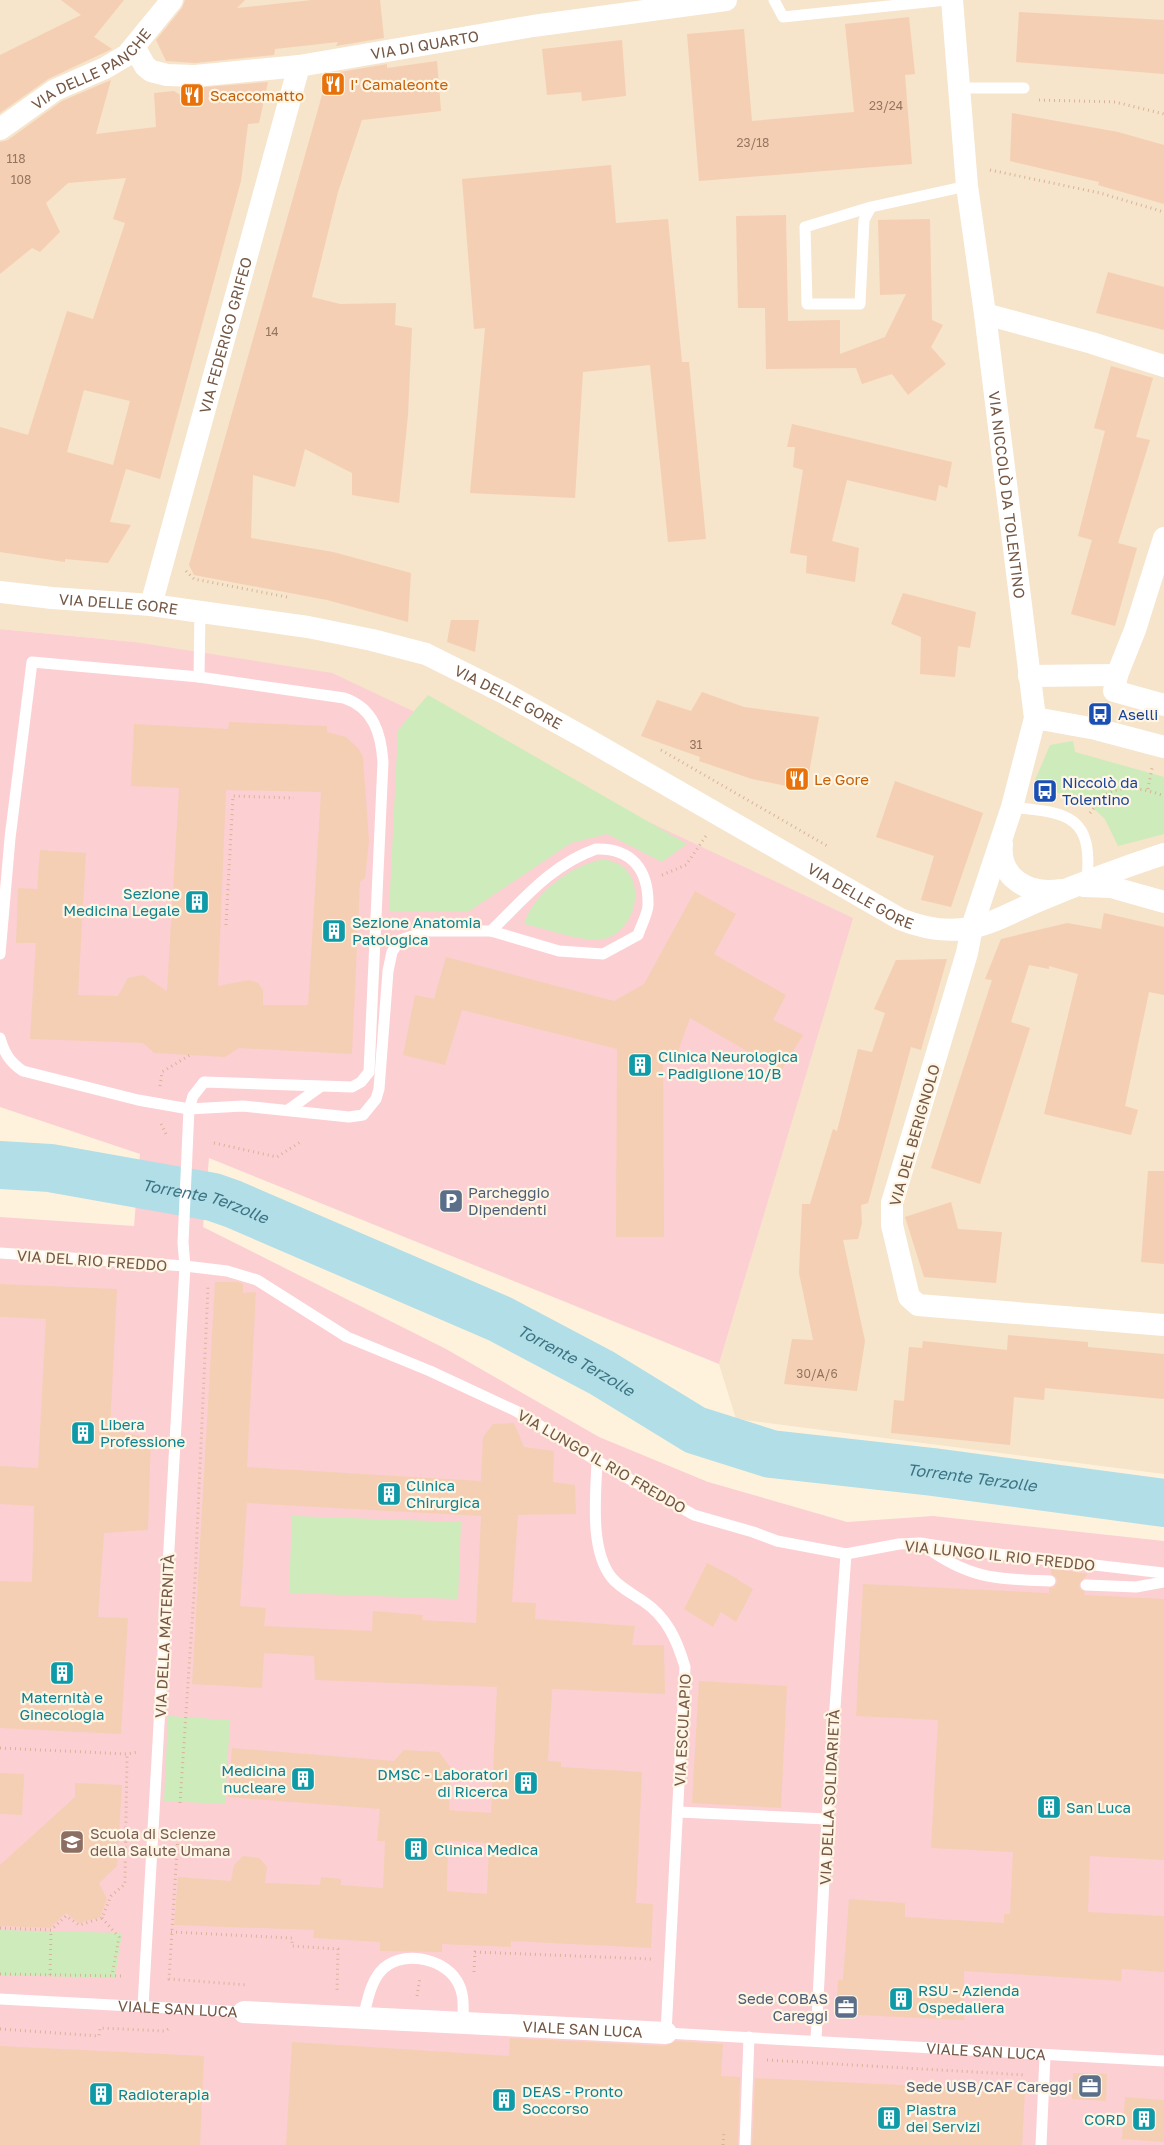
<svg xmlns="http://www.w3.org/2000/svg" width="1164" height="2145" font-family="'Golos Text',sans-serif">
	<rect width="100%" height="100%" fill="#fef2dd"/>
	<polygon fill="#f6e4cb" points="0,0 1164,0 1164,1474 736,1419 719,1364 852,918 134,642 0,629"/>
	<polygon fill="#fccfd3" points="0,629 134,642 332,673 853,918 719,1364 209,1158 203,1227 446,1349 599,1437 708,1482 847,1522 933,1516 1164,1541 1164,2145 0,2145 0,1217 134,1226 140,1154 0,1107"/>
	<g fill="#cdebbb">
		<polygon points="428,695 687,844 662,862 607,834 571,843 468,912 389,912 398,730"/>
		<polygon points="1073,741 1075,752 1164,777 1164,834 1118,846 1105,819 1087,802 1033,785 1050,745"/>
		<path d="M 605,859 C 609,861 615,862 619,864 C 651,884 632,941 595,940 C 578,940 542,928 524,924 C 534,892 573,864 605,859 Z"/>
		<polygon points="292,1516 461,1522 458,1599 289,1593"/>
		<polygon points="168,1716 230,1720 225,1804 164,1801"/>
		<polygon points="0,1930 122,1933 115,1978 0,1975"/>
	</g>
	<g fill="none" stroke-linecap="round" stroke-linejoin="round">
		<path stroke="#b1dee7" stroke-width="48" id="s1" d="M 0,1165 L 50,1168 L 213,1197 L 233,1204 L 500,1319 L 602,1373 L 695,1430 L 771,1454 L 933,1472 L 1164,1503"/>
	</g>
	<g fill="#f5cfb3" fill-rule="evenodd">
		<polygon points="61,0 124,0 94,37 112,49 48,79 0,113 0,55 81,15"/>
		<polygon points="185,0 245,0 237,8 312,0 380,0 384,38 336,46 338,42 275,49 274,55 195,63 166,61 156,40 182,8"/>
		<polygon points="1019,12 1164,20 1164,74 1016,62"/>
		<polygon points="909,17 915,74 905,75 912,164 699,181 687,34 744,29 752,121 854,112 845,24"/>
		<polygon points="622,40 626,96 582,101 581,92 547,95 542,49"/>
		<polygon points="437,61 441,111 362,120 338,192 312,297 340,304 396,303 395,325 412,328 408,415 399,503 352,495 352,473 305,449 295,487 253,475 251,538 333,552 411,573 408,622 327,600 194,575 189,565 328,74 387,64 387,68"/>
		<path d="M 111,80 L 96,134 L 156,127 L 154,93 L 174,91 L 185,98 L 180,89 L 268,82 L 259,123 L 248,124 L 241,181 L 160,479 L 126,469 L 110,522 L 131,525 L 108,563 L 65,559 L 65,562 L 0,552 L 0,427 L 28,435 L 67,311 L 93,319 L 125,223 L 113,219 L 126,178 L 68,183 L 46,203 L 60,232 L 40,252 L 32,248 L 0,274 L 0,142 L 8,140 L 62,101 ZM 84,390 L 130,401 L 113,465 L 67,452 Z"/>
		<polygon points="1012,113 1118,132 1164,145 1164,204 1098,185 1099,182 1010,161"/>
		<polygon points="611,165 616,223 668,219 682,362 689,362 706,539 668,542 650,365 583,372 575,498 470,493 485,328 474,329 462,179"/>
		<polygon points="786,215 788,321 840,320 840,354 885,337 906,294 880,295 878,220 930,219 932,320 943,325 931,347 946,364 908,395 892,374 862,384 856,368 766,369 765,308 738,308 736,216"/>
		<polygon points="1108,272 1164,287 1164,330 1096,313"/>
		<polygon points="1111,366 1153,378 1136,437 1150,440 1118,543 1137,548 1115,626 1071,614 1092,540 1078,536 1105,431 1094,428"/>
		<polygon points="792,424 952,462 947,488 939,485 936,501 847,480 832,541 859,548 855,582 806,573 807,556 790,553 803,470 793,467 795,447 787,447"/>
		<polygon points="903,593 976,612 970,648 958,646 955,677 920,674 921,637 891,624"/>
		<polygon points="451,620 479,620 475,652 447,642"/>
		<polygon points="702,692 744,707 819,717 806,790 752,779 699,761 700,757 641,736 657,700 691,711"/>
		<path d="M 229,722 L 327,726 L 327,732 L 346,737 L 359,749 L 363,757 L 369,841 L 365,878 L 360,882 L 352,1054 L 239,1048 L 225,1057 L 154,1053 L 143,1043 L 30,1039 L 36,943 L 16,943 L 18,888 L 37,889 L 40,850 L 86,853 L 78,995 L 118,996 L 128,978 L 143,975 L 167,991 L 179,788 L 131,786 L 134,724 L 228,729 ZM 226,790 L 321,792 L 308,1005 L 263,1005 L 263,990 L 258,983 L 249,980 L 218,986 Z"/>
		<polygon points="895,781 983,813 951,907 921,900 934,856 876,837"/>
		<polygon points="695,891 736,914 714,954 786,995 773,1020 803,1035 781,1071 690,1018 677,1054 663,1053 664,1237 616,1237 617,1049 462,1010 445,1065 403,1055 415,995 434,999 446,957 614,1001 644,984"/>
		<polygon points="1104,913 1164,927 1164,995 1149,992 1125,1106 1138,1110 1131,1135 1044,1114 1078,974 1049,966 1049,969 1029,965 1011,1022 1030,1028 980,1184 931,1168 992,980 985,979 1001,939 1067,923 1101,929"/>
		<polygon points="947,959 921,1050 911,1047 868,1203 861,1205 862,1223 858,1239 843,1240 865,1341 857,1391 784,1384 792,1339 813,1340 799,1273 802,1204 810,1204 833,1129 837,1131 858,1049 872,1052 885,1013 874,1009 896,960"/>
		<polygon points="1148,1171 1164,1171 1164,1264 1141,1262"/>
		<polygon points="951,1202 958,1229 1002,1232 996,1283 924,1277 905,1217"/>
		<path d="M 215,1282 L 239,1282 L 243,1284 L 243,1293 L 256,1292 L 247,1467 L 481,1481 L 483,1437 L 493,1424 L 514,1423 L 524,1447 L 554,1451 L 553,1482 L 575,1485 L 576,1514 L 518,1515 L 512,1602 L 536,1603 L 535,1619 L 635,1626 L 632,1645 L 664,1645 L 665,1694 L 552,1689 L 548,1761 L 561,1762 L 561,1767 L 642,1772 L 636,1903 L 653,1904 L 651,1948 L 511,1941 L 511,1947 L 442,1944 L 442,1952 L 380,1951 L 380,1942 L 313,1938 L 314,1930 L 174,1925 L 178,1877 L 231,1881 L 234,1865 L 243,1856 L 259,1858 L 267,1867 L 265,1883 L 320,1885 L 321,1877 L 341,1879 L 341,1885 L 383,1888 L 385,1841 L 377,1841 L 380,1809 L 228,1797 L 232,1748 L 394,1761 L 404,1750 L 439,1752 L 451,1768 L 449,1810 L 491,1813 L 497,1687 L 315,1680 L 314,1656 L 264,1653 L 262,1688 L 192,1684 ZM 247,1503 L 481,1516 L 476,1623 L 422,1620 L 423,1615 L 373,1611 L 372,1631 L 264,1626 L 266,1608 L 240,1606 ZM 448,1841 L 489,1843 L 487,1894 L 447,1891 Z"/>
		<polygon points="0,1284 117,1289 110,1430 151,1438 148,1530 104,1533 98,1617 128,1618 121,1734 0,1728 0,1581 32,1582 34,1506 0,1504 0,1466 38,1468 46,1319 0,1317"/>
		<polygon points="1008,1335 1088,1342 1088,1347 1164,1354 1164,1399 1045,1388 1044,1400 1014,1397 1010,1445 891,1433 894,1400 904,1401 909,1347 922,1348 923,1341 1007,1350"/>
		<polygon points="707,1563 738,1579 738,1580 753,1589 736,1622 721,1612 713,1627 684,1609"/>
		<polygon points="1051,1568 1088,1574 1079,1584 1080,1589 1085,1592 1084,1595 1164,1599 1164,1860 1090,1856 1088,1912 1164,1916 1164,1972 1122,1969 1121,1981 964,1971 964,2020 836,2014 838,1980 843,1980 849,1899 905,1903 905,1917 1004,1923 1004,1914 1010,1914 1013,1852 931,1848 938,1720 856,1716 863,1584 1049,1593 1049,1588 1054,1587 1057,1582 1056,1577 1051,1574"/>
		<polygon points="699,1681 787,1686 781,1808 692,1803"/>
		<polygon points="0,1773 24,1774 22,1815 0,1814"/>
		<polygon points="75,1783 122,1785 117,1866 99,1883 107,1899 100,1917 79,1923 66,1913 50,1928 0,1926 0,1865 75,1797"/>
		<polygon points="510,2038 665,2046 676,2041 723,2044 721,2076 740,2077 738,2145 286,2145 292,2042 509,2056"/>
		<polygon points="0,2046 204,2056 200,2145 0,2145"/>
		<polygon points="1073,2073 1107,2074 1106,2101 1072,2099"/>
		<polygon points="755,2078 1025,2091 1022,2145 752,2145"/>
		<polygon points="1125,2097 1164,2100 1164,2142 1122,2139"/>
	</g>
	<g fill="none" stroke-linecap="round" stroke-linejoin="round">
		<g stroke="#d9b397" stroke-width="3" stroke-dasharray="1 4" stroke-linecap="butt">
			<polyline points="1039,100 1115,102 1164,114"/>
			<polyline points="990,170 1100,193 1164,212"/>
			<polyline points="186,571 194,579 287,597"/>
			<polyline points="661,750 829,847"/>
			<polyline points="1148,789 1152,768"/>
			<path d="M 1090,813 C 1094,808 1098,802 1103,797 C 1118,783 1147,789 1164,796"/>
			<polyline points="662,875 686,865 706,836"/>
			<polyline points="226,925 233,796 294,798"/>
			<polyline points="160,1086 162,1072 190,1055"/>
			<polyline points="161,1124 167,1136"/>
			<polyline points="214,1143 277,1157 302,1141"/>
			<polyline points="0,1748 127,1754 138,1752"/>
			<polyline points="180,1803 195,1579 208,1287"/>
			<polyline points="178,1834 169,1979 247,1985"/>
			<polyline points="102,1918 119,1937 112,1976"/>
			<polyline points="0,1928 51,1930 66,1916 79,1925 102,1918 111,1896 125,1884 127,1754"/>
			<polyline points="171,1932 292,1938 292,1946 338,1949 337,1992"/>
			<polyline points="474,1972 475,1952 652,1959"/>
			<polyline points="0,1974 123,1976"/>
			<polyline points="50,1975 51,1930"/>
			<polyline points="417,1996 420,1977"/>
			<polyline points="0,2029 99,2036 100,2028 165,2031 170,2028"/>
			<polyline points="767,2060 1026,2075"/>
			<polyline points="723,2145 724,2131"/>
		</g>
		<g stroke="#fff" stroke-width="11">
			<polyline points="774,0 783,17 946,0"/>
			<polyline points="958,88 1024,88"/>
			<polyline points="871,207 805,227 807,304 860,304 864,220 871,207 967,186"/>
			<polyline points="199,677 200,612"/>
			<path d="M 1012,807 C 1070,813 1093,816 1087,881"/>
			<path d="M 596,849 C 632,848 649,870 648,906 C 647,915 641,926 638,935 L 603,954 L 559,951 L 491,931 C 524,899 551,865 596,849 Z"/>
			<path d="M 0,954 L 10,838 L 32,662 L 199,677 L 344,698 C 374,708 381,734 383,762 L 369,1072 L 361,1082 L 352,1087 L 204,1082 L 193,1096 L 189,1109 L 183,1243 L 185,1266 L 143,2006"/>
			<path d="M 0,1038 C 4,1053 10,1062 23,1071 L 138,1100 L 189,1109 L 243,1106 L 349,1117 L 363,1115 L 376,1099 L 379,1089 L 388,971 L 392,952 L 400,940 L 428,931 L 491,931"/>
			<polyline points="288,1110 320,1087"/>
			<polyline points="0,1253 185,1266 227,1271 257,1280 347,1337 430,1371 516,1411 597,1461 694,1515 753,1532 777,1541 846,1554 899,1544 920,1543 972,1551 1164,1573"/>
			<path id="s2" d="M 597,1461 C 596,1494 589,1550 612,1578 C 619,1587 633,1594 643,1601 C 667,1617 677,1640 685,1667 L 666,2033 L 1164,2061"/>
			<path d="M 923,1545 C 969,1579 995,1579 1050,1581"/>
			<polyline points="1086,1585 1136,1587 1164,1582"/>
			<polyline points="679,1812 827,1819"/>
			<path id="s3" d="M 0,1999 L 244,2012"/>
			<path d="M 363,2018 C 367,2003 370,1984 380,1972 C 399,1949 443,1957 457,1981 C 465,1994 463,2008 463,2023"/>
			<polyline points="816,2040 827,1819 846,1554"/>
			<polyline points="745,2145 749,2037"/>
			<polyline points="1041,2145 1045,2056"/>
		</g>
		<g stroke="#fff" stroke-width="22">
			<path id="s4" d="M 952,0 L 967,186 L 985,314 L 1035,718 L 1012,807 L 972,927 L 967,953 L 892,1203 L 892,1225 L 909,1297 L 918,1305 L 1164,1325"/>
			<path id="s5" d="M 135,48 L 145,66 L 151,71 L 167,75 L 195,76 L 299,66 L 533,26 L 726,0"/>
			<path id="s6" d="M 0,129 L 55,90 L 105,68 L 127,55 L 172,0"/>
			<polyline points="985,314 1092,343 1164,366"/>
			<polyline points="1164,538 1135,630 1117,675 1114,691 1164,705"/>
			<path id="s7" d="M 0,592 L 52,598 L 151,605 L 308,627 L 372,640 L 426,654 L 504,693 L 587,739 L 900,919 C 920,927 941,932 963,929 C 990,926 1014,911 1038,901 C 1079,884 1121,868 1164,854"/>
			<path id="s8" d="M 151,605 L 299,66"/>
			<polyline points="1029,676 1117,675"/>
			<polyline points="1035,718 1096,729 1164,747"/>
			<path d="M 1002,844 C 998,878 1029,895 1060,890"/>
			<polyline points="1084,886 1111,887 1164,902"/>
			<path id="s9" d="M 244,2012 L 666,2033"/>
		</g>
	</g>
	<defs>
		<symbol id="restaurant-square" viewBox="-11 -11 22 22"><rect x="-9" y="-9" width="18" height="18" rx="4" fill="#e8710a" stroke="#fff5e4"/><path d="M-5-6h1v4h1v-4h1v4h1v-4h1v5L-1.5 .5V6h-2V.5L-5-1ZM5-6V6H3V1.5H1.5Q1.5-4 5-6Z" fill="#fff"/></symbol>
		<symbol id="bus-square" viewBox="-11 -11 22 22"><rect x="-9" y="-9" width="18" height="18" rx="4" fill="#1a4fb4" stroke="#fff5e4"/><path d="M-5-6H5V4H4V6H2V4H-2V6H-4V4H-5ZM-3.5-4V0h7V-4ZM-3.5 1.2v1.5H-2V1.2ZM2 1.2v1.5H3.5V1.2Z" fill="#fff"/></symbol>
		<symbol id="building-square" viewBox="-11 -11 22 22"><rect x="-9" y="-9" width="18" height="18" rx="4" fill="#0f9aa8" stroke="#fff5e4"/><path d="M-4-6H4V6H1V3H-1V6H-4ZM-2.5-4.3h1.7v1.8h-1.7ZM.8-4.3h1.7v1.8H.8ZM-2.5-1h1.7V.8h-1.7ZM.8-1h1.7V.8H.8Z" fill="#fff"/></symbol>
		<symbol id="parking-square" viewBox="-11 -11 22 22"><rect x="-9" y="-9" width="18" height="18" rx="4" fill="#5c6f8a" stroke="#fff5e4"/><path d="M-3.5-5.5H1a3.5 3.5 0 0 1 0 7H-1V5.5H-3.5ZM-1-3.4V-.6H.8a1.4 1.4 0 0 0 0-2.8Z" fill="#fff"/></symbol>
		<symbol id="university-square" viewBox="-11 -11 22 22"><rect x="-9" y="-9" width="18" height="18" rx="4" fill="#8d6e63" stroke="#fff5e4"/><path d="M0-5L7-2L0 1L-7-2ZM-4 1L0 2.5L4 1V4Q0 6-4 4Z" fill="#fff"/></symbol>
		<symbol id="office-square" viewBox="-11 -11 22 22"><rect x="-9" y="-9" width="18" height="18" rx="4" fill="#5c6f8a" stroke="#fff5e4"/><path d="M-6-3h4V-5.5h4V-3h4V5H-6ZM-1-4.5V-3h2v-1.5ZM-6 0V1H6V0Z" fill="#fff"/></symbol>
	</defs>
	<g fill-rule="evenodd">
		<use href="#restaurant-square" x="319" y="70" width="28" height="28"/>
		<use href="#restaurant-square" x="178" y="81" width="28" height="28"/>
		<use href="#bus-square" x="1086" y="700" width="28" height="28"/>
		<use href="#restaurant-square" x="783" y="765" width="28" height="28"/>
		<use href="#bus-square" x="1031" y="777" width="28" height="28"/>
		<use href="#building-square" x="183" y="888" width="28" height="28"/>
		<use href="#building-square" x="320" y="917" width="28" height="28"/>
		<use href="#building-square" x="626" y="1051" width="28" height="28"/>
		<use href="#parking-square" x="437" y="1187" width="28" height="28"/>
		<use href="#building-square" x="69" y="1419" width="28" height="28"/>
		<use href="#building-square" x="375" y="1480" width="28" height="28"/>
		<use href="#building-square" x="48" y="1659" width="28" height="28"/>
		<use href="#building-square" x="289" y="1765" width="28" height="28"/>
		<use href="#building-square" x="512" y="1769" width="28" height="28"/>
		<use href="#building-square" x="1035" y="1793" width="28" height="28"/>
		<use href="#university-square" x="58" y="1828" width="28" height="28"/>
		<use href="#building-square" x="402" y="1835" width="28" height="28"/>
		<use href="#building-square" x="887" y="1985" width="28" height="28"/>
		<use href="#office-square" x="832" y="1993" width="28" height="28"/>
		<use href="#office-square" x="1076" y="2072" width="28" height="28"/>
		<use href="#building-square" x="87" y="2080" width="28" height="28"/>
		<use href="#building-square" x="490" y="2086" width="28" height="28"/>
		<use href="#building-square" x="875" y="2104" width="28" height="28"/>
		<use href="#building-square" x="1130" y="2105" width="28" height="28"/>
	</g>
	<g text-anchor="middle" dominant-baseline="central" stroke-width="4.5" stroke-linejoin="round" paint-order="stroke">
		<g font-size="12" fill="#947560">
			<text x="886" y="105">23/24</text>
			<text x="753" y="142">23/18</text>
			<text x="16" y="158">118</text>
			<text x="21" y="179">108</text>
			<text x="272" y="331">14</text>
			<text x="696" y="744">31</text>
			<text x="817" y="1373">30/A/6</text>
		</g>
		<g font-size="15" fill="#745744" stroke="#fff5e4">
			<text stroke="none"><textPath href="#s5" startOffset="305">VIA DI QUARTO</textPath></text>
			<text stroke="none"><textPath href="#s6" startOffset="110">VIA DELLE PANCHE</textPath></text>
			<text stroke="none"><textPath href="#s8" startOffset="280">VIA FEDERIGO GRIFEO</textPath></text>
			<text stroke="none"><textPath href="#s4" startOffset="498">VIA NICCOLÒ DA TOLENTINO</textPath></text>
			<text stroke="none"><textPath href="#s7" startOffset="119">VIA DELLE GORE</textPath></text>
			<text stroke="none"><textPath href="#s7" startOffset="524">VIA DELLE GORE</textPath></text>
			<text stroke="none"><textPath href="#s7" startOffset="929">VIA DELLE GORE</textPath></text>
			<text transform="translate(914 1135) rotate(-74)">VIA DEL BERIGNOLO</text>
			<text transform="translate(92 1260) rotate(4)">VIA DEL RIO FREDDO</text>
			<text transform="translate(602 1461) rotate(30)">VIA LUNGO IL RIO FREDDO</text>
			<text transform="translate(1000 1555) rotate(6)">VIA LUNGO IL RIO FREDDO</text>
			<text transform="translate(164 1636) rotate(-87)">VIA DELLA MATERNITÀ</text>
			<text transform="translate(682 1730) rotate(-87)">VIA ESCULAPIO</text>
			<text transform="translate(829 1797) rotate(-87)">VIA DELLA SOLIDARIETÀ</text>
			<text stroke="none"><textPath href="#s3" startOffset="178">VIALE SAN LUCA</textPath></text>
			<text stroke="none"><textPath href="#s9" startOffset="339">VIALE SAN LUCA</textPath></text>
			<text stroke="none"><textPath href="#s2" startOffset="926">VIALE SAN LUCA</textPath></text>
		</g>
		<g font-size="15" fill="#c56008" stroke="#fff5e4" text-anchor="start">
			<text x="350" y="84">I' Camaleonte</text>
			<text x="210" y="95">Scaccomatto</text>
			<text x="814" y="779">Le Gore</text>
		</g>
		<g font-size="15" fill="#164399" stroke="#fff5e4" text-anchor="start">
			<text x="1118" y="714">Aselli</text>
			<text x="1062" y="782">Niccolò da<tspan x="1062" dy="17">Tolentino</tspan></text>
		</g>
		<g font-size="15" fill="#0d838f" stroke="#fff5e4" text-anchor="start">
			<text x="180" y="893" text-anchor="end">Sezione<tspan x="180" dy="17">Medicina Legale</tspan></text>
			<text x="352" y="922">Sezione Anatomia<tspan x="352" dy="17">Patologica</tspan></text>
			<text x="658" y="1056">Clinica Neurologica<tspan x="658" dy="17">- Padiglione 10/B</tspan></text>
			<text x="100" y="1424">Libera<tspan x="100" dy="17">Professione</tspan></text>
			<text x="406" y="1485">Clinica<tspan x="406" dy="17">Chirurgica</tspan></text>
			<text x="62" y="1697" text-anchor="middle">Maternità e<tspan x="62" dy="17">Ginecologia</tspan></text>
			<text x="286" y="1770" text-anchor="end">Medicina<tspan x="286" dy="17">nucleare</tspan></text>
			<text x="508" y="1774" text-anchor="end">DMSC - Laboratori<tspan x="508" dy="17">di Ricerca</tspan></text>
			<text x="1066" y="1807">San Luca</text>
			<text x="434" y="1849">Clinica Medica</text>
			<text x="918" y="1990">RSU - Azienda<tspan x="918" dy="17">Ospedaliera</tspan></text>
			<text x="522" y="2091">DEAS - Pronto<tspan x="522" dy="17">Soccorso</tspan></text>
			<text x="118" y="2094">Radioterapia</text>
			<text x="906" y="2109">Piastra<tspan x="906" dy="17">dei Servizi</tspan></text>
			<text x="1126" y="2119" text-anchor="end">CORD</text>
		</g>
		<g font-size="15" fill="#4e5e75" stroke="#fff5e4" text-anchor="end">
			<text x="468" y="1192" text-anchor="start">Parcheggio<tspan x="468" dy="17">Dipendenti</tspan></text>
			<text x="828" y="1998">Sede COBAS<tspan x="828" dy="17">Careggi</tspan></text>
			<text x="1072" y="2086">Sede USB/CAF Careggi</text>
		</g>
		<g font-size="15" fill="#785e54" stroke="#fff5e4" text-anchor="start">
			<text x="90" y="1833">Scuola di Scienze<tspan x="90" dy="17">della Salute Umana</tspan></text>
		</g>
		<g font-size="16" font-style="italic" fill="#3b7383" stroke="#fff5e4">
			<text stroke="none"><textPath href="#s1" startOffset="209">Torrente Terzolle</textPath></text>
			<text stroke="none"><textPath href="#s1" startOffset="614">Torrente Terzolle</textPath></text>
			<text stroke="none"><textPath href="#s1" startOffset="1034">Torrente Terzolle</textPath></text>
		</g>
	</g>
</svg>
